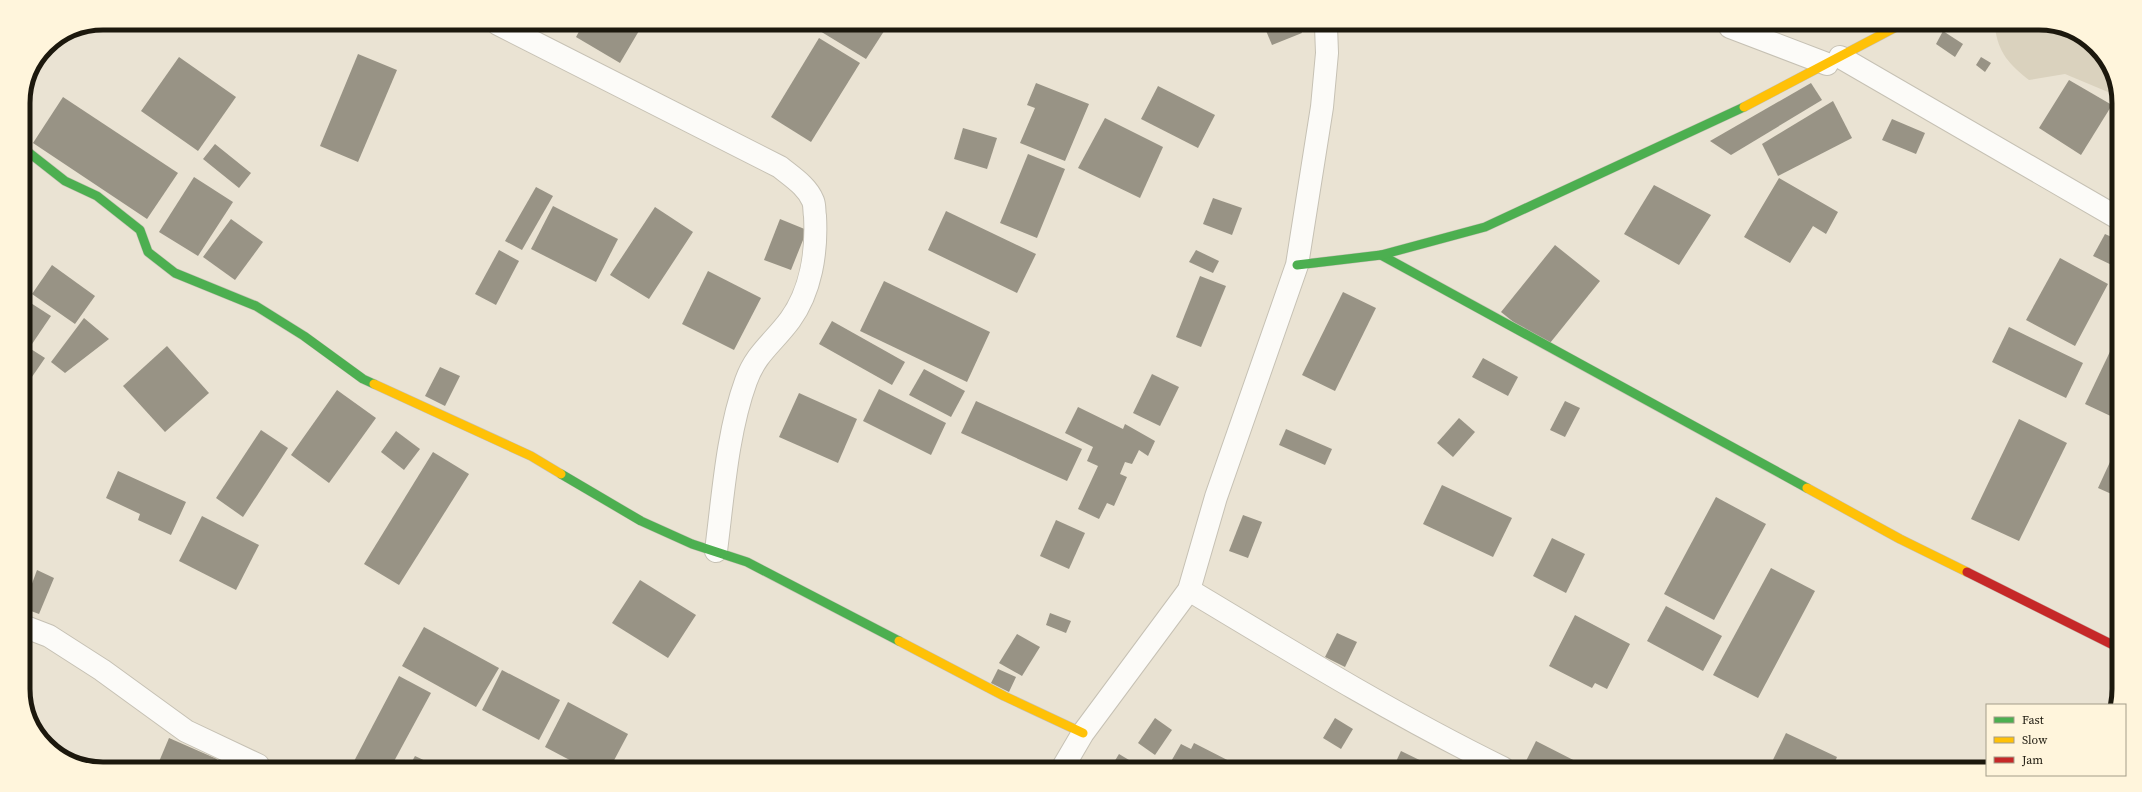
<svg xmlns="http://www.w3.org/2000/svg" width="2142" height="792" font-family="'Source Serif 4',serif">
	<rect width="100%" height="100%" fill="#eae3d3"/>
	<path fill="#dad2be" d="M 1995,27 L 2065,27 L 2103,55 L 2115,87 L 2108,92 L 2065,74 L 2029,80 C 2010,65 1998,53 1995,27 Z"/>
	<g fill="#989385">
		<polygon points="583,24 643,24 620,63 576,37"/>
		<polygon points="810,25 888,25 866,59"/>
		<polygon points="1264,26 1299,26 1302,33 1272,45"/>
		<polygon points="1943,31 1963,44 1955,57 1936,44"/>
		<polygon points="819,38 860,63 811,142 771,117"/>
		<polygon points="358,54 397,70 358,162 320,146"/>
		<polygon points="179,57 236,97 198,151 141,111"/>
		<polygon points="1981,57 1991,63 1985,72 1976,65"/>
		<polygon points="2069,80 2112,105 2081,155 2039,128"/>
		<polygon points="1036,83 1089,104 1065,161 1020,143 1035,108 1027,105"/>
		<polygon points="1811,83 1822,100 1731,155 1710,141"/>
		<polygon points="1158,86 1215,115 1198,148 1141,119"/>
		<polygon points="63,97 178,173 147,219 33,143"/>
		<polygon points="1833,101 1852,138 1778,176 1762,144"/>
		<polygon points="1105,118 1163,147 1140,198 1078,168"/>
		<polygon points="1892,119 1925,133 1916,154 1882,140"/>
		<polygon points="963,128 997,138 987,169 954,159"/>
		<polygon points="215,144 251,173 239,188 203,159"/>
		<polygon points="1028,154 1065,169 1037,238 1000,223"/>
		<polygon points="194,177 233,202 198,256 159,232"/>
		<polygon points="1779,178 1838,212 1826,234 1813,226 1790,263 1744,237"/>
		<polygon points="1654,185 1711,215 1679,265 1624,234"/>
		<polygon points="536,187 553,196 522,250 505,241"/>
		<polygon points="1213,198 1242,208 1232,235 1203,224"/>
		<polygon points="553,206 618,239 596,282 531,249"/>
		<polygon points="655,207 693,232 649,299 610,275"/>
		<polygon points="946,211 1036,254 1017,293 928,250"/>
		<polygon points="231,219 263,242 235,280 203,257"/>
		<polygon points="780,219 807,230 791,270 764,260"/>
		<polygon points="2105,234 2118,240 2118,268 2093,256"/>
		<polygon points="1555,245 1600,281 1546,348 1501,312"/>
		<polygon points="499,250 519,261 496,305 475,294"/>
		<polygon points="1196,250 1219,261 1213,273 1189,262"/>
		<polygon points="2060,258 2108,284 2075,346 2026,320"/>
		<polygon points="52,265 95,296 75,324 32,294"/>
		<polygon points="708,271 761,298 734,350 682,324"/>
		<polygon points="1200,276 1226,286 1201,347 1176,337"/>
		<polygon points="884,281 990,332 967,382 860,331"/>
		<polygon points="1343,292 1376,308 1335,391 1302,375"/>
		<polygon points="23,298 51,316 32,344 23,338"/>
		<polygon points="84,318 109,339 65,373 51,362"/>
		<polygon points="832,321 905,362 892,385 819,344"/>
		<polygon points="2009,327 2083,363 2066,398 1992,362"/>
		<polygon points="2117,337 2117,419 2085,404"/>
		<polygon points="23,344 45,358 25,387 23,386"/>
		<polygon points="167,346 209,393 165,432 123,386"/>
		<polygon points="1483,358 1518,377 1508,396 1472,377"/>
		<polygon points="440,367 460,376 445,406 425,396"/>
		<polygon points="924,369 965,391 951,417 909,395"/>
		<polygon points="1152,374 1179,387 1160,426 1133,413"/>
		<polygon points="879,389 946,423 931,455 863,421"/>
		<polygon points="337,390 376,418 329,483 291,455"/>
		<polygon points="799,393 857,419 838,463 779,437"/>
		<polygon points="976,401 1082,449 1067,481 961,433"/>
		<polygon points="1565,401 1580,408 1565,437 1550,430"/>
		<polygon points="1078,407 1123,429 1125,424 1155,441 1148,456 1139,450 1132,464 1125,462 1120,474 1127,477 1114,506 1107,503 1099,519 1078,509 1098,466 1087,461 1093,447 1065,433"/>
		<polygon points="1459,418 1475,432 1453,457 1437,443"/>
		<polygon points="2019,419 2067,443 2019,541 1971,519"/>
		<polygon points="1286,429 1332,449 1325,465 1279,445"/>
		<polygon points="261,430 288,448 243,517 216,498"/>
		<polygon points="396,431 420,449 404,470 381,452"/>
		<polygon points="2116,449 2116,496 2098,488"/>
		<polygon points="433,452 469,474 399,585 364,564"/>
		<polygon points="118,471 186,502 171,535 138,520 140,514 106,498"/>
		<polygon points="1442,485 1512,518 1493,557 1423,524"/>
		<polygon points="1716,497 1766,524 1714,620 1664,594"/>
		<polygon points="1243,515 1262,522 1248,558 1229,551"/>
		<polygon points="202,516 259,545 236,590 179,561"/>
		<polygon points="1056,520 1085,533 1069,569 1040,556"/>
		<polygon points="1552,538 1585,554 1566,593 1533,576"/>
		<polygon points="1771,568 1815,591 1758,698 1713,675"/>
		<polygon points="37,570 54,578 39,614 23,608"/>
		<polygon points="640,580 696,615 668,658 612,623"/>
		<polygon points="1666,606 1722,636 1703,671 1647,641"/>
		<polygon points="1050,613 1071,621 1066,633 1046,625"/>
		<polygon points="1575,615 1630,644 1607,689 1595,683 1592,688 1549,666"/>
		<polygon points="424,627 499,668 476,707 402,666"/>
		<polygon points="1337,633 1357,642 1345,667 1325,657"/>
		<polygon points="1017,634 1040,647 1022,676 999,663"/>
		<polygon points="998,669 1016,677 1009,692 991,683"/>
		<polygon points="502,670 560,700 539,740 482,710"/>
		<polygon points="399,676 431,693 392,765 352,765"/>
		<polygon points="568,702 628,734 611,766 581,766 545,747"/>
		<polygon points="1155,718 1172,730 1155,755 1138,743"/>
		<polygon points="1335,718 1353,729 1341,749 1323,738"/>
		<polygon points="1786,733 1837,757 1832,769 1769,768"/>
		<polygon points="169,738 217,759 214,765 158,764"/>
		<polygon points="1536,741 1589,768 1529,768 1530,766 1525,763"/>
		<polygon points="1194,743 1241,767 1173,767 1169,765 1181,744 1191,749"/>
		<polygon points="1401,751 1436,768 1393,768"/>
		<polygon points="1119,754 1139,766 1138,767 1111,767"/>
		<polygon points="415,756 434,765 410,765"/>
		<polygon points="1860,761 1876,769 1856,769"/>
	</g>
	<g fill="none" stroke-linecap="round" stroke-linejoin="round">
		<defs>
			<g id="street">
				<path d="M 498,24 L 780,167 C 792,177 807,186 813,201 C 815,206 814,212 815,216 C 817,252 811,291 790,320 C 773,343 756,353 746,381 C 727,433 723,497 716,551"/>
				<polyline points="1730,27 1827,64"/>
				<polyline points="1840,57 2118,218"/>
				<path d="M 1189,590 C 1292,652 1395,715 1503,768"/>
				<polyline points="23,626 49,636 102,670 186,731 258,765"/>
				<polyline points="1063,767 1083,733 1189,590 1216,497 1297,265 1322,107 1327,53 1326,26"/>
			</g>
			<g id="fast">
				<polyline points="23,148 65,181 97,196 140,230 148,252 175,273 256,306 304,336 363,379 374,384"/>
				<polyline points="1381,255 1807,488"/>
				<polyline points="1297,265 1381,255 1485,227 1744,107"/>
				<polyline points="561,474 641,521 692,544 747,562 899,641"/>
			</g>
			<g id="slow">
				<polyline points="1744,107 1896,27"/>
				<polyline points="374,384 531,456 561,474"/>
				<polyline points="1807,488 1900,539 1967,572"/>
				<polyline points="899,641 1004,696 1083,733"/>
			</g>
			<polyline id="jam" points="1967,572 2115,646"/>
		</defs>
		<use href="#street" stroke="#c6c1b4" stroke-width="24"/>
		<use href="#fast" stroke="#c6c1b4" stroke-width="10"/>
		<use href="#slow" stroke="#c6c1b4" stroke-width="10"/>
		<use href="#jam" stroke="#c6c1b4" stroke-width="10"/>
		<use href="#street" stroke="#fcfbf8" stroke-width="22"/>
		<use href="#fast" stroke="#4caf50" stroke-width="9"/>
		<use href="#slow" stroke="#ffc107" stroke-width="9"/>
		<use href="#jam" stroke="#c62828" stroke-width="9"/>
	</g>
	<path d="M0 0H2142V792H0ZM103 30H2039A73 73 0 0 1 2112 103V689A73 73 0 0 1 2039 762H103A73 73 0 0 1 30 689V103A73 73 0 0 1 103 30Z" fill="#fff5dc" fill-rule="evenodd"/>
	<path fill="none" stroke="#1c180d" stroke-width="5" d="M103 30H2039A73 73 0 0 1 2112 103V689A73 73 0 0 1 2039 762H103A73 73 0 0 1 30 689V103A73 73 0 0 1 103 30Z"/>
	<rect x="1986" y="704" width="140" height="72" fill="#fff5dc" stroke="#a49d89"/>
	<rect x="1994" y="717" width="20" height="6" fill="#4caf50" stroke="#a49d89"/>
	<text x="2022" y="724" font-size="12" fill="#1c180d">Fast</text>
	<rect x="1994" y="737" width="20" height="6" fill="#ffc107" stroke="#a49d89"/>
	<text x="2022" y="744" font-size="12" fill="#1c180d">Slow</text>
	<rect x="1994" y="757" width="20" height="6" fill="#c62828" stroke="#a49d89"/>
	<text x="2022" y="764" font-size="12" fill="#1c180d">Jam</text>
</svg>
